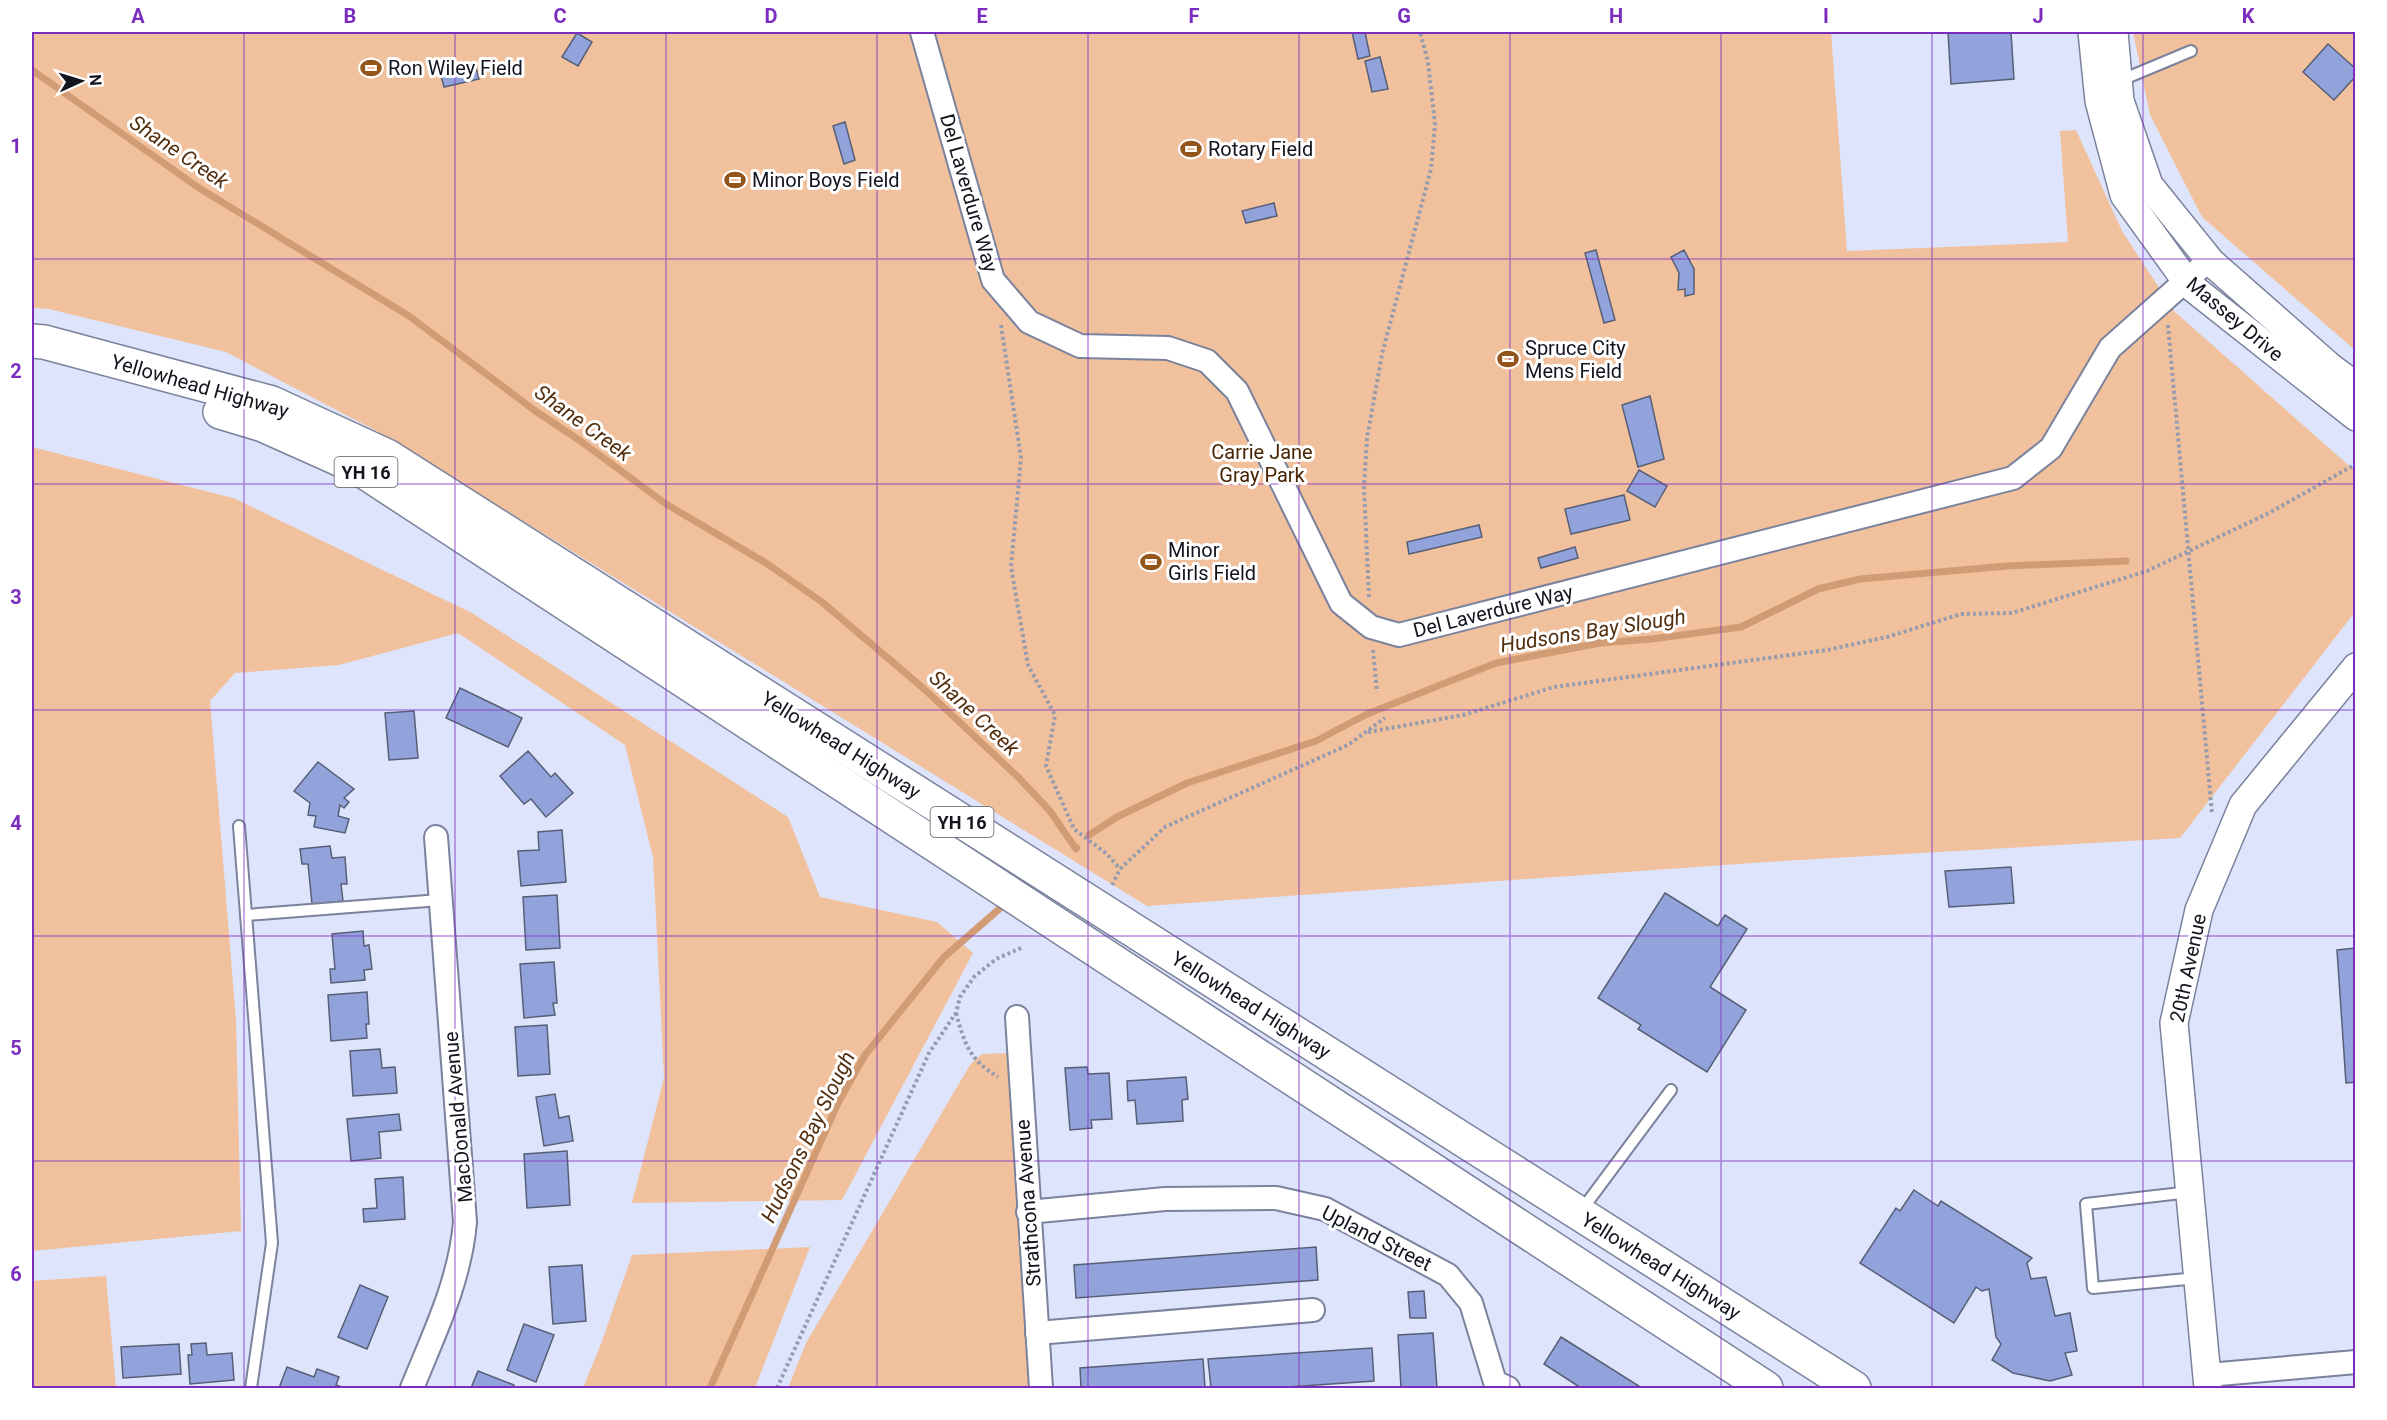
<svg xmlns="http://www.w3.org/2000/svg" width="2387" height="1420" font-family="Roboto,sans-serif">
	<rect width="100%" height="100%" fill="#dde4fb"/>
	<g fill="#f1c19d">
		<polygon points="32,32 1831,32 1847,251 2068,242 2060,131 2076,130 2122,231 2175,312 2355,471 2355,612 2180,838 1766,862 1147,906 382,434 226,352 49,309 32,308"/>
		<polygon points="2133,32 2355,32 2355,350 2202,217 2150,115"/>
		<polygon points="32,447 233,498 472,613 788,817 820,897 937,922 973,953 842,1200 632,1203 664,1078 653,857 625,745 458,633 339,665 235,673 210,701 236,1020 241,1231 32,1251"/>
		<polygon points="1012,1053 1040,1388 788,1388 806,1343 970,1065 982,1054"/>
		<polygon points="810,1247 755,1388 583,1388 601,1344 632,1255"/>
		<polygon points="106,1276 116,1388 32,1388 32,1281"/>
	</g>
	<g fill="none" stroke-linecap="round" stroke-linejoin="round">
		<g stroke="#d19c73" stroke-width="7">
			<polyline points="32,70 199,188 409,316 534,410 579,440 666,504 766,563 822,602 923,688 1018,777 1050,811 1076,849 1077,848"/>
			<polyline points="1089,835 1117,817 1187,783 1316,741 1367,714 1496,663 1600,643 1652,639 1741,627 1818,589 1860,579 2007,566 2126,561"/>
			<polyline points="710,1388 838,1103 865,1055 944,957 1005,904"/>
		</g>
	</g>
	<g fill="#92a3db" stroke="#575f77" stroke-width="1.5">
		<polygon points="1352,32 1365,32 1370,56 1358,59"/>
		<polygon points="1948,32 2011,32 2014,79 1951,84"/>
		<polygon points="577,33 592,42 578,66 562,57"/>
		<polygon points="2328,44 2356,69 2356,76 2334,100 2303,72"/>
		<polygon points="1380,57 1388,89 1372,92 1365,61"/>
		<polygon points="476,68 479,79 444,87 441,76"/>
		<polygon points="845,122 855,160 844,164 833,126"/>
		<polygon points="1274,203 1277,216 1246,223 1242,211"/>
		<polygon points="1596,250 1615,320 1604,323 1585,253"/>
		<polygon points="1684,250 1694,269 1694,294 1685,296 1685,289 1678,290 1679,273 1671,257"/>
		<polygon points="1650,396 1664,459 1638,467 1622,405"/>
		<polygon points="1639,470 1667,486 1655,507 1627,491"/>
		<polygon points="1624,495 1630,520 1571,534 1565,509"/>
		<polygon points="1479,525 1482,537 1409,554 1407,542"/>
		<polygon points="1575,547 1578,558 1541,568 1538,558"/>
		<polygon points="460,688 522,718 508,747 446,718"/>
		<polygon points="414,711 418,758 389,760 385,713"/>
		<polygon points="528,751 551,777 555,773 573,793 546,817 531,799 524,804 500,776"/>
		<polygon points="318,762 354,789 344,798 349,802 344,808 340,805 338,816 349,819 345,833 314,827 316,816 308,815 310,803 294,791"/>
		<polygon points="562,830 566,882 521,886 518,851 539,850 538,832"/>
		<polygon points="330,846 332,858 345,857 347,884 341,884 343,901 312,904 308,864 302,864 300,849"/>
		<polygon points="2011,867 2014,903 1949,907 1945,871"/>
		<polygon points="1665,893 1718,926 1725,915 1747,929 1710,987 1746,1010 1707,1072 1638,1029 1641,1025 1598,998"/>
		<polygon points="557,895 560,948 526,950 523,897"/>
		<polygon points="363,931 364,946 369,945 372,969 364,970 365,980 331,983 330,969 335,969 332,934"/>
		<polygon points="2356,948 2356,1082 2346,1083 2337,950"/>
		<polygon points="554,962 557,1003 553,1003 555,1015 524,1018 520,964"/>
		<polygon points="367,992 369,1024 366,1024 367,1038 331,1041 328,995"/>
		<polygon points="547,1025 550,1074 518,1076 515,1027"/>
		<polygon points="380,1049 382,1068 395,1067 397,1093 353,1096 350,1051"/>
		<polygon points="1087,1067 1088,1074 1109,1073 1112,1119 1091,1120 1092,1128 1070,1130 1065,1068"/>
		<polygon points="1186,1077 1188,1099 1182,1100 1183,1121 1137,1124 1135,1100 1128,1101 1127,1081"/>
		<polygon points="555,1094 559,1118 569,1116 573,1141 544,1146 536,1097"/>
		<polygon points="399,1114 401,1130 379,1132 381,1158 351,1161 347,1119"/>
		<polygon points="567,1151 570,1205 527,1208 524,1154"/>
		<polygon points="403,1177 405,1219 364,1222 363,1209 377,1208 375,1179"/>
		<polygon points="1914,1190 1938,1206 1941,1201 2032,1258 2027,1263 2031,1279 2046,1277 2055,1316 2070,1313 2077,1351 2065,1353 2072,1375 2050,1381 2013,1373 1992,1360 2001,1344 1996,1337 1989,1289 1982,1291 1976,1287 1954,1323 1860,1263 1896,1208 1900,1211"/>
		<polygon points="1316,1247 1318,1280 1076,1298 1074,1265"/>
		<polygon points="582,1265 586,1321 553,1324 549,1267"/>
		<polygon points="360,1285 388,1297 367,1349 338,1337"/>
		<polygon points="1424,1291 1426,1318 1410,1318 1408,1292"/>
		<polygon points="524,1324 554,1335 536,1382 507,1370"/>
		<polygon points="1433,1333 1437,1388 1401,1388 1398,1335"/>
		<polygon points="1561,1337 1642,1388 1581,1388 1544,1364"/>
		<polygon points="206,1343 207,1355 232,1353 234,1380 190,1384 188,1355 192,1355 191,1344"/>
		<polygon points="179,1344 181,1374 123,1378 121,1347"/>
		<polygon points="1372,1348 1374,1381 1273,1388 1211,1388 1208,1359"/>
		<polygon points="1203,1359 1205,1388 1081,1388 1080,1368"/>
		<polygon points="287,1367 314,1377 317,1369 339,1377 336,1385 345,1388 279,1388"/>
		<polygon points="478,1371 514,1385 512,1388 471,1388"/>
	</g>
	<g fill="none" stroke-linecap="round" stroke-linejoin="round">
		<defs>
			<g id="service">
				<polyline points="2119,81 2191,51"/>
				<polyline points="239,826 272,1243 251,1388"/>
				<polyline points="246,915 440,900"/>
				<polyline points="2190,1192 2086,1204 2093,1288 2197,1278"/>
				<polyline points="1581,1211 1671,1090"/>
			</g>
			<g id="minor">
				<polyline points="922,32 993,280 1029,322 1080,346 1168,348 1207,361 1237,391 1341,603 1371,627 1399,635 2013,478 2051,448 2110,348 2209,260"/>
				<polyline points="1017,1017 1041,1388"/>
				<polyline points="1028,1212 1165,1199 1276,1198 1325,1209 1448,1275 1471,1303 1495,1382 1508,1388"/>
				<polyline points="1037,1333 1313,1310"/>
				<polyline points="2208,1375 2356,1362"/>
				<path d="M 412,1388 C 434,1334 460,1281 465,1222 L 436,837"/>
			</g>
			<g id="tertiary">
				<polyline points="2092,32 2099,101 2124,195 2189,285 2356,417"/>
				<polyline points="2114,32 2120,101 2149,185 2211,262 2329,366 2356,386"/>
				<polyline points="2208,1388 2174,1023 2199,910 2243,805 2356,667"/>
			</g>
			<g id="trunk">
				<polyline points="32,341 44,342 272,403 387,456 1854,1388"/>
				<polyline points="220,412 263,425 357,467 1766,1388"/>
			</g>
		</defs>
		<use href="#service" stroke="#7a829c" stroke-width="14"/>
		<use href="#minor" stroke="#7a829c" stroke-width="26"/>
		<use href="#tertiary" stroke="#7a829c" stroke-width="30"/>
		<use href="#trunk" stroke="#7a829c" stroke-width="36"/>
		<g stroke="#969cae" stroke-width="4" stroke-dasharray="3 3" stroke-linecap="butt">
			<polyline points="1001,325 1021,458 1011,567 1028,665 1055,715 1046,766 1074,829 1107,854 1120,869"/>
			<polyline points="2168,325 2212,814"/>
			<polyline points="1369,597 1364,487 1367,438 1382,354 1431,169 1435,124 1428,62 1420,32"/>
			<polyline points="1373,650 1377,692"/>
			<polyline points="1368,732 1463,715 1554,687 1827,650 1887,637 1961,614 2012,613 2147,571 2269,513 2356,464"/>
			<polyline points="1112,885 1120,869 1165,827 1348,745 1385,718"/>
			<path d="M 956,1013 C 965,1045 969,1059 998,1077"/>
			<polyline points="777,1388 929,1053 956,1013 960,997 974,977 996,959 1021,948"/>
		</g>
		<use href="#service" stroke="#fff" stroke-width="10"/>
		<use href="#minor" stroke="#fff" stroke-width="22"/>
		<use href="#tertiary" stroke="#fff" stroke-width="27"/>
		<use href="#trunk" stroke="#fff" stroke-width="33"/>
	</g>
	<path fill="none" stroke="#7b2cbf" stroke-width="1.5" stroke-opacity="0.55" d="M 244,32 L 244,1388M 455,32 L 455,1388M 666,32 L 666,1388M 877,32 L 877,1388M 1088,32 L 1088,1388M 1299,32 L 1299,1388M 1510,32 L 1510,1388M 1721,32 L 1721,1388M 1932,32 L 1932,1388M 2143,32 L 2143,1388M 32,259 L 2356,259M 32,484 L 2356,484M 32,710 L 2356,710M 32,936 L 2356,936M 32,1161 L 2356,1161"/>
	<defs>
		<symbol id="stadium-bare" viewBox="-9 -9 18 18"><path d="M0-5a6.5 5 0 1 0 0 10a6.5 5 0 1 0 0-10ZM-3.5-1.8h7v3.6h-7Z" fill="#94551b" stroke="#fff" stroke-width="2.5" paint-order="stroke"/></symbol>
	</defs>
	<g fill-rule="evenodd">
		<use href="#stadium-bare" x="356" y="53" width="30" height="30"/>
		<use href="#stadium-bare" x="1176" y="134" width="30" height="30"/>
		<use href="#stadium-bare" x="720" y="165" width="30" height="30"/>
		<use href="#stadium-bare" x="1493" y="344" width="30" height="30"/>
		<use href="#stadium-bare" x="1136" y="547" width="30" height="30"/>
	</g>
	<g text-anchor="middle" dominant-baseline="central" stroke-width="6" stroke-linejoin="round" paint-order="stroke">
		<g fill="#fff" stroke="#595b62" stroke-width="1.5">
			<rect x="334.5" y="457" width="63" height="30" rx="4.5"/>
			<rect x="930.5" y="807" width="63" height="30" rx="4.5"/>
		</g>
		<g font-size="18" font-weight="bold" fill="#12151e">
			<text x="366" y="472">YH 16</text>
			<text x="962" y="822">YH 16</text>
		</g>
		<g font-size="20" fill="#12151e" stroke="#fff" text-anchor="start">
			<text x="388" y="68">Ron Wiley Field</text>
			<text x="1208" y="149">Rotary Field</text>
			<text x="752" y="180">Minor Boys Field</text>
			<text x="1525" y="348">Spruce City<tspan x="1525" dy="23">Mens Field</tspan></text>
			<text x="1168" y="550">Minor<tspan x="1168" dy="23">Girls Field</tspan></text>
		</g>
		<g font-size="20" fill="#12151e" stroke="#fff">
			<text transform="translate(969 193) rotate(74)">Del Laverdure Way</text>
			<text transform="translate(2235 319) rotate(40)">Massey Drive</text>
			<text transform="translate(200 386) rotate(16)">Yellowhead Highway</text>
			<text transform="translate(1493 611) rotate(-14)">Del Laverdure Way</text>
			<text transform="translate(841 745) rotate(32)">Yellowhead Highway</text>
			<text transform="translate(2188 968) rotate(-78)">20th Avenue</text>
			<text transform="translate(1251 1005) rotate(32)">Yellowhead Highway</text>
			<text transform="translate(458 1117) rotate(-95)">MacDonald Avenue</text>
			<text transform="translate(1028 1203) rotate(-94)">Strathcona Avenue</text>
			<text transform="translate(1377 1238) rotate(27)">Upland Street</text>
			<text transform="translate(1661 1266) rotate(32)">Yellowhead Highway</text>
		</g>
		<g font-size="20" fill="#462403" stroke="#fff">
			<text x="1262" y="452">Carrie Jane<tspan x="1262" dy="23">Gray Park</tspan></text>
		</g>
		<g font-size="21" font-style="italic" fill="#532f0f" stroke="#fff">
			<text transform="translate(179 152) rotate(34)">Shane Creek</text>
			<text transform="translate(583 423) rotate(36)">Shane Creek</text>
			<text transform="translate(1593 631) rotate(-9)">Hudsons Bay Slough</text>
			<text transform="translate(974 713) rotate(43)">Shane Creek</text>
			<text transform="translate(808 1137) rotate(-64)">Hudsons Bay Slough</text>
		</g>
	</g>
	<rect width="2387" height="1420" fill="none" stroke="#ffffff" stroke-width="66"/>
	<g transform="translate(81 81) rotate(86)" stroke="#ffffff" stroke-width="4.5" paint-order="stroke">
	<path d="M0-4.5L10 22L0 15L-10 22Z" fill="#12151e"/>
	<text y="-9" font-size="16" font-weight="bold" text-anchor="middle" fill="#12151e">N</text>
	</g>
	<rect x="33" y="33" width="2321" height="1354" fill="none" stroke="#7b2cbf" stroke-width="2"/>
	<g font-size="20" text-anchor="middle" font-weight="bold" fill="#7b2cbf">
		<text x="138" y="23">A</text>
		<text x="350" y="23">B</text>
		<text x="560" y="23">C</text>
		<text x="771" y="23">D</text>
		<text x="982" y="23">E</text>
		<text x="1194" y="23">F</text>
		<text x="1404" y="23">G</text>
		<text x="1616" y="23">H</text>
		<text x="1826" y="23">I</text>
		<text x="2038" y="23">J</text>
		<text x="2248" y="23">K</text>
		<text x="16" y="153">1</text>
		<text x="16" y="378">2</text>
		<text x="16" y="604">3</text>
		<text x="16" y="830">4</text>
		<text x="16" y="1055">5</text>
		<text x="16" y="1281">6</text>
	</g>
</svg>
